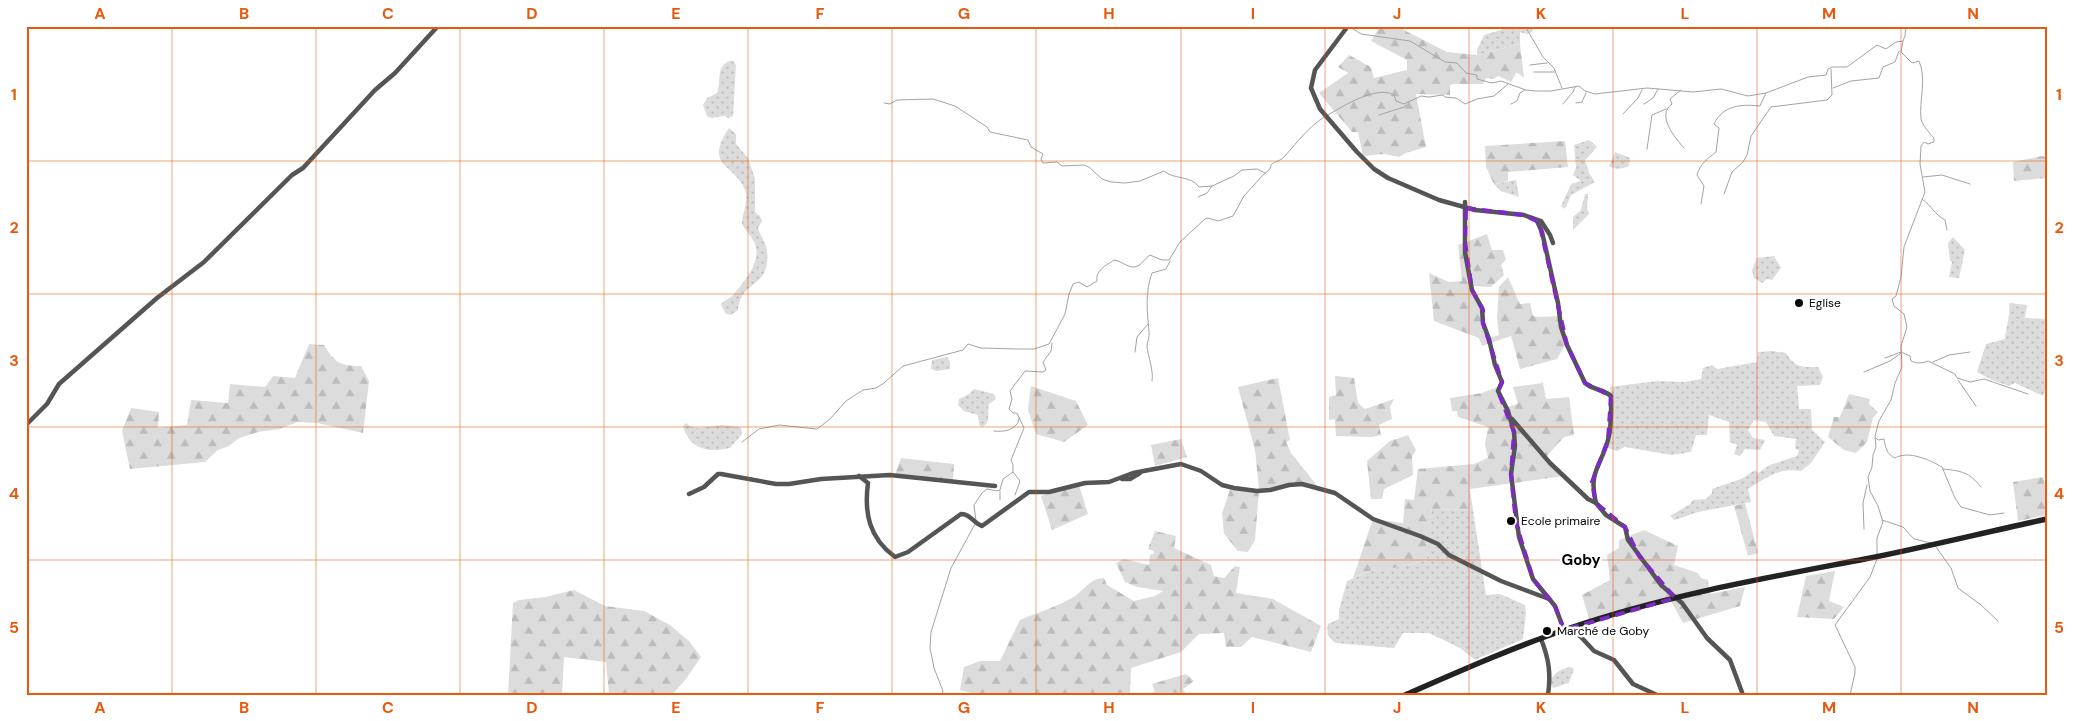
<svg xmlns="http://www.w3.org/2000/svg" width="2073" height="721" font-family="'DM Sans',sans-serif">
	<defs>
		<pattern id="grass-dots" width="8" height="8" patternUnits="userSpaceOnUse" patternTransform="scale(1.25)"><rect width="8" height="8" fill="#dcdcdc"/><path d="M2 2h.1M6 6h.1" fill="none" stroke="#bbb" stroke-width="1.8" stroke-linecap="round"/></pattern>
		<pattern id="forest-firs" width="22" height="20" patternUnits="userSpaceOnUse" patternTransform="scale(1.25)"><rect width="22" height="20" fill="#dcdcdc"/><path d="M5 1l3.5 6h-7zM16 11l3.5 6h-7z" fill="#bbb"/></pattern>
	</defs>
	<rect width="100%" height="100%" fill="#fff"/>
	<g fill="url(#grass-dots)">
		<polygon points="1502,26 1532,26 1533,28 1532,32 1527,34 1520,32 1520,44 1477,55 1477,50 1484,35 1501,30"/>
		<path d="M 729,61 L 733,61 L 736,65 L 733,116 L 728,118 L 725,116 L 711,118 L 707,116 L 703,105 L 707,98 L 717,93 C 722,81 715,68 729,61 Z"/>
		<path d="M 729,128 L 736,134 L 736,144 L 748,158 L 755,179 L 755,212 L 760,216 L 762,221 L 758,228 C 760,236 766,242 767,250 C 771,290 741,278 738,310 L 731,315 L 726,314 L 721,305 C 724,300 729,299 733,295 C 744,282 762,261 755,244 C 752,236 746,232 742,224 C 742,213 749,202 745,190 C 734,163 703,167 729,128 Z"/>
		<polygon points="1589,140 1597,147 1585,160 1589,173 1595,182 1571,195 1565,209 1561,206 1571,184 1581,181 1573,175 1576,168 1574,145"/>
		<path d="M 1615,152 L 1630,158 L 1629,166 C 1622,169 1615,170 1609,166 Z"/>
		<polygon points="1516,180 1519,197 1501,191 1494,184"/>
		<polygon points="1585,194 1588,194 1587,208 1589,214 1573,230 1573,217 1581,210"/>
		<polygon points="1953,237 1965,250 1959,278 1949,277 1952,262 1950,261 1948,243"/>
		<polygon points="1774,256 1781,268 1772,280 1767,279 1762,283 1754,278 1752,270 1757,258"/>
		<path d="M 2009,303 L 2027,305 L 2025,318 L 2047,319 L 2047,384 L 2043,396 L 2015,383 L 2009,386 L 1992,380 L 1977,372 L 1986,344 L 2005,339 C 2006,328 2011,313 2009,303 Z"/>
		<path d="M 1772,351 L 1786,353 C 1796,368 1800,367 1818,367 L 1823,377 L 1820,385 L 1797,386 L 1799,409 L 1811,409 L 1812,430 L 1825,442 L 1811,463 L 1801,471 C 1780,467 1765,478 1748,489 L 1751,502 L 1698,512 L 1675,520 L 1670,516 L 1690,504 L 1693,500 L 1706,499 L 1712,493 L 1712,489 L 1741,479 L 1755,470 L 1758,473 L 1770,465 L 1797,456 L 1799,450 L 1795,449 L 1796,439 L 1774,436 L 1766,422 L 1754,420 L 1748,430 L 1753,438 L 1765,440 L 1760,450 L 1745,449 L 1740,456 L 1734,454 L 1737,445 L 1730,442 L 1729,422 L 1709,415 L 1707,435 L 1696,435 L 1691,452 L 1672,455 L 1625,447 L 1617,451 L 1605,447 C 1613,430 1611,406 1610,387 L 1657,381 L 1684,382 L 1701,379 L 1703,368 L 1712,365 L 1717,369 L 1757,362 L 1758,352 Z"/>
		<polygon points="947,357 950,362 950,369 937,371 931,369 932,360"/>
		<path d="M 974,389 L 994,394 L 996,399 L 989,404 C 987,413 991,421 983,427 L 979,425 L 978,415 L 964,411 L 958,405 L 959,399 L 969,394 Z"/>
		<path d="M 686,423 C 695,432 709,426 721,425 C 728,425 734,426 741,428 L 742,434 L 730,448 C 709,453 690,450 683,426 Z"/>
		<path d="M 1432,509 L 1473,510 L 1486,595 L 1500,594 L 1525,605 L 1526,613 L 1523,639 L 1475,660 L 1460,648 L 1429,633 L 1403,633 L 1394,648 L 1336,643 C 1328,638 1326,634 1328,624 L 1339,619 L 1339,610 L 1347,581 L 1374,569 L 1390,569 L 1427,560 L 1428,530 Z"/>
		<path d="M 1570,667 L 1574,669 L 1569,683 L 1553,688 L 1550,681 C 1556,671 1560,670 1570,667 Z"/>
	</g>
	<g fill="url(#forest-firs)">
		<polygon points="1380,26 1396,26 1447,52 1477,55 1520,44 1524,78 1518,73 1516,73 1511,82 1498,76 1494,79 1486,78 1483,84 1453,84 1450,85 1450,95 1416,94 1426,147 1406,153 1399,157 1384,154 1363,156 1358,132 1352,132 1319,93 1348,73 1338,67 1349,55 1371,67 1374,78 1407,70 1407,60 1371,41"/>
		<polygon points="1565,141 1568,167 1508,172 1508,181 1494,184 1486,167 1485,146"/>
		<polygon points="2042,156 2047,157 2047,178 2014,181 2013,162"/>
		<polygon points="1487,234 1492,250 1503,250 1506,260 1501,265 1504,275 1491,287 1472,286 1482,308 1482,317 1490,338 1499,335 1497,319 1499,287 1508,277 1520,304 1530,303 1533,316 1538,317 1560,316 1566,343 1557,359 1520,369 1511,336 1482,346 1479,338 1434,321 1429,273 1449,282 1462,281 1458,245"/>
		<path d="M 309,344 L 324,345 C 335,363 340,366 361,366 L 369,381 L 363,433 L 317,423 L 298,422 L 279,429 L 258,432 L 239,438 L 229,446 L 218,450 L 205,462 L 130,469 L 122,431 L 131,408 L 159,412 L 158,428 L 187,425 L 191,400 L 228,403 L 230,384 L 265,387 L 273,376 L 295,378 Z"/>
		<polygon points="1335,376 1354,378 1358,403 1365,409 1394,399 1390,407 1392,419 1379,425 1381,435 1372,437 1336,436 1335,419 1329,420 1329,397 1336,395"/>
		<polygon points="1278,378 1290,440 1286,442 1291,453 1319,488 1302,484 1259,491 1255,540 1248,552 1238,551 1224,534 1222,513 1231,487 1259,491 1259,489 1255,450 1238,387"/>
		<polygon points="1543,383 1546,399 1569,397 1574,435 1564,437 1545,458 1564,476 1470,489 1473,510 1432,509 1428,530 1427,560 1390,569 1374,569 1353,578 1373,519 1403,523 1405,499 1414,500 1418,469 1474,464 1488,458 1485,444 1488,427 1458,417 1457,411 1452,411 1450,398 1482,393 1500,386 1498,391 1507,407 1518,404 1513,387"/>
		<polygon points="1031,386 1076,401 1088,425 1064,442 1036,434 1028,410"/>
		<polygon points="1849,394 1870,399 1869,404 1878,412 1873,418 1867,442 1856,453 1844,450 1828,437 1834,417 1840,417"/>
		<polygon points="1408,435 1416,450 1412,457 1413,475 1384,489 1382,499 1371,499 1367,461 1390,441"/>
		<polygon points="1181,439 1187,457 1155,466 1151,445"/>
		<polygon points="901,458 954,464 953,481 895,475"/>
		<polygon points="2043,477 2047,495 2047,515 2018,521 2013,482"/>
		<polygon points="1079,485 1088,514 1052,530 1041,496"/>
		<polygon points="1745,503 1758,553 1748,556 1734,506"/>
		<polygon points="1644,530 1678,546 1674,565 1698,573 1701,578 1708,580 1710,594 1745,587 1740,606 1683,623 1670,599 1590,622 1582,595 1610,580 1607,555 1619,548 1619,540"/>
		<path d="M 1155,531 L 1176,536 L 1174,548 L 1211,565 L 1214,576 L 1224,578 L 1235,566 L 1240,567 L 1236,593 L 1273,599 L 1321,626 L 1311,652 L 1252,637 L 1241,647 L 1226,647 L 1224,633 L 1199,634 L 1181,652 L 1131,668 L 1130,695 L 978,695 L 960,690 L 964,667 L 980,661 L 1000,661 L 1020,620 C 1038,612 1058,607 1075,596 C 1085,589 1091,578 1104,578 L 1107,585 L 1134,601 L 1155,596 L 1163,591 L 1137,587 L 1125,582 L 1116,563 L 1124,559 L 1149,565 L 1150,555 L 1154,553 L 1154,551 L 1148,549 Z"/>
		<polygon points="1835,571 1829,601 1844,607 1834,619 1797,617 1806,576"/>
		<polygon points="574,590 605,606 644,611 670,625 689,641 701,657 686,679 672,695 609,695 606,662 564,657 562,695 508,695 513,603 519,600 545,597"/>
		<polygon points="1186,674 1194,681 1183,689 1186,695 1143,695 1155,692 1152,684"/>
	</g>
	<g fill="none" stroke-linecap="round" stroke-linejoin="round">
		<g stroke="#a3a3a3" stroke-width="1">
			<polyline points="1525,26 1543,57 1554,68 1562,88"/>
			<polyline points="1350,27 1361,34 1410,41 1445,62 1457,63 1466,73 1477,75 1477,79 1492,83 1501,81 1526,90 1536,91 1551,91 1579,86 1585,91 1595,94 1647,88 1693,92 1721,89 1748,96 1766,93 1808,77 1826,75 1828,69 1832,67 1847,67 1877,45 1886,49 1896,42 1903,41 1905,36 1906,26"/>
			<polyline points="1530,65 1547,63"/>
			<polyline points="1534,72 1555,72"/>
			<polyline points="1833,88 1851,81 1879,78 1883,67 1895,62 1899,51"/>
			<path d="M 1681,90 L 1670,99 L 1672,104 C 1656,115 1675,138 1684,148"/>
			<path d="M 884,103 L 890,104 L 897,100 L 933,99 L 955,106 L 987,127 L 990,132 L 1028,140 L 1031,147 L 1043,154 L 1041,159 L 1043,163 L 1057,162 L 1062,166 L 1084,165 L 1089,167 L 1102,179 L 1111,182 L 1125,183 L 1140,181 L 1164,171 C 1174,180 1191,175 1199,187 L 1212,186"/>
			<polyline points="1576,103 1582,102 1586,93"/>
			<polyline points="1511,104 1517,101 1520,93 1525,90"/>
			<polyline points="1563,104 1573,92 1575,87"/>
			<polyline points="1644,104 1653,98 1658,89"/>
			<polyline points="1623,114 1638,98 1642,90"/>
			<path d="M 1328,115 C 1343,106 1377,85 1394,95 L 1396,101 L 1404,104 L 1421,96 L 1429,97 L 1443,95 L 1445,97 L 1456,98 L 1465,104 L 1477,99 L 1494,96 L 1508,84"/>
			<polyline points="1379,115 1404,107 1406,105"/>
			<polyline points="1647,149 1652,115 1666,109"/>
			<polyline points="1923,177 1942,175 1970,184"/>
			<polyline points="1724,194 1732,172 1743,162 1747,155 1751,136 1771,107 1827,100 1832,95 1831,69"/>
			<polyline points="1198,197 1207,193 1212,186 1234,176 1242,170 1257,169 1265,173"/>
			<path d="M 1922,199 C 1932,206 1934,214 1945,220 L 1947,230"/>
			<path d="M 1701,204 L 1704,186 L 1697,175 C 1700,164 1707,159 1716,152 L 1719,128 L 1714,124 C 1723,105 1742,104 1760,106 L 1766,93"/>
			<polyline points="1135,352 1137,337 1148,324"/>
			<path d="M 1885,358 L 1901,352 L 1910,356 L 1911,361 C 1917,364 1923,363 1928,361 L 1955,374 L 1957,378 L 1970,382 L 1984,379 L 2028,394"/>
			<polyline points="1933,362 1949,355 1970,352"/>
			<polyline points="1864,372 1890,361 1901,353"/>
			<polyline points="1958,380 1976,406"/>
			<path d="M 1152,381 C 1154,372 1148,356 1147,347 C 1147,342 1150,337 1149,331 C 1147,312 1145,292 1152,273 L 1166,269 L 1170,261"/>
			<path d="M 994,431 C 1003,432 1012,431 1018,423 L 1019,418"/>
			<path d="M 1876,438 L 1878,440 L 1884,439 C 1885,446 1887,455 1895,458 C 1908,450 1930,460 1942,467 L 1955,498 L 1961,507 L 1990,515 L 2004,513"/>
			<path d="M 742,442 L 759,429 L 779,425 L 817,429 L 830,419 L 846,401 L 863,390 L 876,388 L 884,383 L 903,366 L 963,350 L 968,344 L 981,348 L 1018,349 L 1034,349 L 1049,344 L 1065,314 L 1069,294 L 1073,284 L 1079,282 L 1087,287 L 1097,281 C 1095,271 1105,266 1114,260 C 1123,261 1129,270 1138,266 C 1142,264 1145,258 1150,255 L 1162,260 L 1169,260 L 1180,242 L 1205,219 L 1208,218 L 1218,221 L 1233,216 L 1244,196 L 1263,175 L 1270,169 L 1271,165 C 1275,161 1281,161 1285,156 C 1297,142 1309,127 1324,117"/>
			<path d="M 1943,469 C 1962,471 1969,472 1981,487"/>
			<polyline points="1013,472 1020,481 1015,495"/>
			<polyline points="1000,500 1000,491"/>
			<polyline points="1882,520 1903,527 1914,539 1931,543"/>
			<polyline points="976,521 974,505 982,493 987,489 997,491 1000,490 1003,479 1013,472 1013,465 1011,460 1024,428 1017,413 1013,413 1009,409 1012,399 1010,391 1025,371 1043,372 1046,370 1043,362 1051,351 1052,343"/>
			<polyline points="1864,529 1863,503 1867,485"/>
			<polyline points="1936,547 1951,568 1958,588 1981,605 1998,621"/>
			<path d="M 1877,555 L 1877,538 L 1883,522 L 1878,506 L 1870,491 L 1868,477 L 1872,467 L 1873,455 L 1876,447 L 1875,436 L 1879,421 L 1891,400 L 1895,383 L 1902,367 L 1901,346 L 1907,327 L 1904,314 L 1894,306 L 1892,299 L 1896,296 L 1901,277 L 1904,247 L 1925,192 L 1920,164 L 1921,146 L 1924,142 L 1928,144 L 1934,142 L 1934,138 C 1930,134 1922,125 1921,119 C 1919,100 1927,79 1919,61 L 1912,63 L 1901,52 L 1903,41"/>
			<polyline points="942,695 943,691 934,668 930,648 931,632 951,568 975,524"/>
			<polyline points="1850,695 1855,673 1855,667 1835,625 1870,577 1877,559"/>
		</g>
		<g stroke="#555" stroke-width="4.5">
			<polyline points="1348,26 1315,70 1311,88 1320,109 1357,152 1374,169 1388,178 1439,200 1475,210 1524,215 1541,221 1550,235 1553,243"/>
			<polyline points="1465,202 1465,252 1469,274 1472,290 1482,308 1483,323 1489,339 1495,365 1502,382 1498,391 1508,411 1514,432 1515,446 1511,474 1519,537 1533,579 1555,606 1564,630"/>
			<path d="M 1537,221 L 1542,232 L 1558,303 L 1561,327 L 1567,345 L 1585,383 C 1593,390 1603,389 1611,396 C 1611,410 1612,426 1608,440 C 1601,466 1588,472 1596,503"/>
			<polyline points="1512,419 1550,463 1588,499 1596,503 1606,515 1625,527 1628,540 1661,585 1682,603 1707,638 1730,660 1743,695"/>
			<polyline points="26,425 47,404 59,384 157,298 204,262 292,175 303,168 375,90 395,73 438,26"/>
			<path d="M 859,476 L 868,483 C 864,513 869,538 895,557 L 908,552 L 961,514 C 971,514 973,523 982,526 L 1029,492 L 1049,492 L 1085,483 L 1109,482 L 1133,473 L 1181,464 L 1201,471 L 1222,485 L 1234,488 L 1257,491 L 1270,490 L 1289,485 L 1302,484 L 1335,493 L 1373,519 L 1420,536 L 1438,544 L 1449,555 L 1501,581 L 1549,599"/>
			<polyline points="1122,479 1130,479 1140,473"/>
			<polyline points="689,494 704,487 718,474 721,474 776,484 789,484 821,479 890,475 995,486"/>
			<polyline points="1570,628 1582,638 1594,651 1614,660 1633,684 1657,695"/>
			<path d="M 1541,639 C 1549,659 1551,674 1548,695"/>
		</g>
		<path stroke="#222" stroke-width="5.5" d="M 1405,695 C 1460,671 1514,647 1570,628 C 1667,595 1766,578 1865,559 C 1926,547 1986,532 2047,519"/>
	</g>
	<path fill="none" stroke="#7b2cbf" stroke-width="4" stroke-dasharray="10 6" stroke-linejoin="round" d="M 1466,208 L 1524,215 L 1539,222 L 1567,345 L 1585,383 L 1611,396 L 1608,440 L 1592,482 L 1596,503 L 1625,527 L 1639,556 L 1675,598 L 1564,630 L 1555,606 L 1533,579 L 1516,523 L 1511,474 L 1514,432 L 1498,391 L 1502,382 L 1483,323 L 1483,310 L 1472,290 L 1465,242 Z"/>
	<path fill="none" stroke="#e8590c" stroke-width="1" stroke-opacity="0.55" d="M 172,26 L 172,695M 316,26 L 316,695M 460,26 L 460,695M 604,26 L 604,695M 748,26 L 748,695M 892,26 L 892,695M 1036,26 L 1036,695M 1181,26 L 1181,695M 1325,26 L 1325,695M 1469,26 L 1469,695M 1613,26 L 1613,695M 1757,26 L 1757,695M 1901,26 L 1901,695M 26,161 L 2047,161M 26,294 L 2047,294M 26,427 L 2047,427M 26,560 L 2047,560"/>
	<g fill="#000" stroke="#fff" stroke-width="2">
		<circle cx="1799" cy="303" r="5"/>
		<circle cx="1511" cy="521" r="5"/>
		<circle cx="1547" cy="631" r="5"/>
	</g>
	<g text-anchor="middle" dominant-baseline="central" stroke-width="5" stroke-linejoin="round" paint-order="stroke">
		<g font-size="12" fill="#000" stroke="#fff" text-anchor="start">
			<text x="1809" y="303">Eglise</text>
			<text x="1521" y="521">Ecole primaire</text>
			<text x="1557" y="631">Marché de Goby</text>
		</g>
		<g font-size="15" font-weight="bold" fill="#000" stroke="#fff">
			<text x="1581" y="560">Goby</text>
		</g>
	</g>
	<rect width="2073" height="721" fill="none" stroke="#ffffff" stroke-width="55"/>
	<rect x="28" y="28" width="2018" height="666" fill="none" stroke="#e8590c" stroke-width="2"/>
	<g font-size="16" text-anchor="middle" font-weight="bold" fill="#e8590c">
		<text x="100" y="19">A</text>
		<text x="244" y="19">B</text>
		<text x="388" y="19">C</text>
		<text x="532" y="19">D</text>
		<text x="676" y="19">E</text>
		<text x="820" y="19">F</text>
		<text x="964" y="19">G</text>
		<text x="1109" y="19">H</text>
		<text x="1253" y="19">I</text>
		<text x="1397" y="19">J</text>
		<text x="1541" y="19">K</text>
		<text x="1685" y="19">L</text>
		<text x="1829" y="19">M</text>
		<text x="1973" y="19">N</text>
		<text x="14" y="100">1</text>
		<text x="2059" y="100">1</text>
		<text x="14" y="233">2</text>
		<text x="2059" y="233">2</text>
		<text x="14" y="366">3</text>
		<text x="2059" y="366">3</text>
		<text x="14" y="499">4</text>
		<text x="2059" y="499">4</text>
		<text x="14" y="633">5</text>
		<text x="2059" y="633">5</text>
		<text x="100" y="713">A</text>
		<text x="244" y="713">B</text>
		<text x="388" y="713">C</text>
		<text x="532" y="713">D</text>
		<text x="676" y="713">E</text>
		<text x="820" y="713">F</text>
		<text x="964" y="713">G</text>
		<text x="1109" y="713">H</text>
		<text x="1253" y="713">I</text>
		<text x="1397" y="713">J</text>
		<text x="1541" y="713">K</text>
		<text x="1685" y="713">L</text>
		<text x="1829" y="713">M</text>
		<text x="1973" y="713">N</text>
	</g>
</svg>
